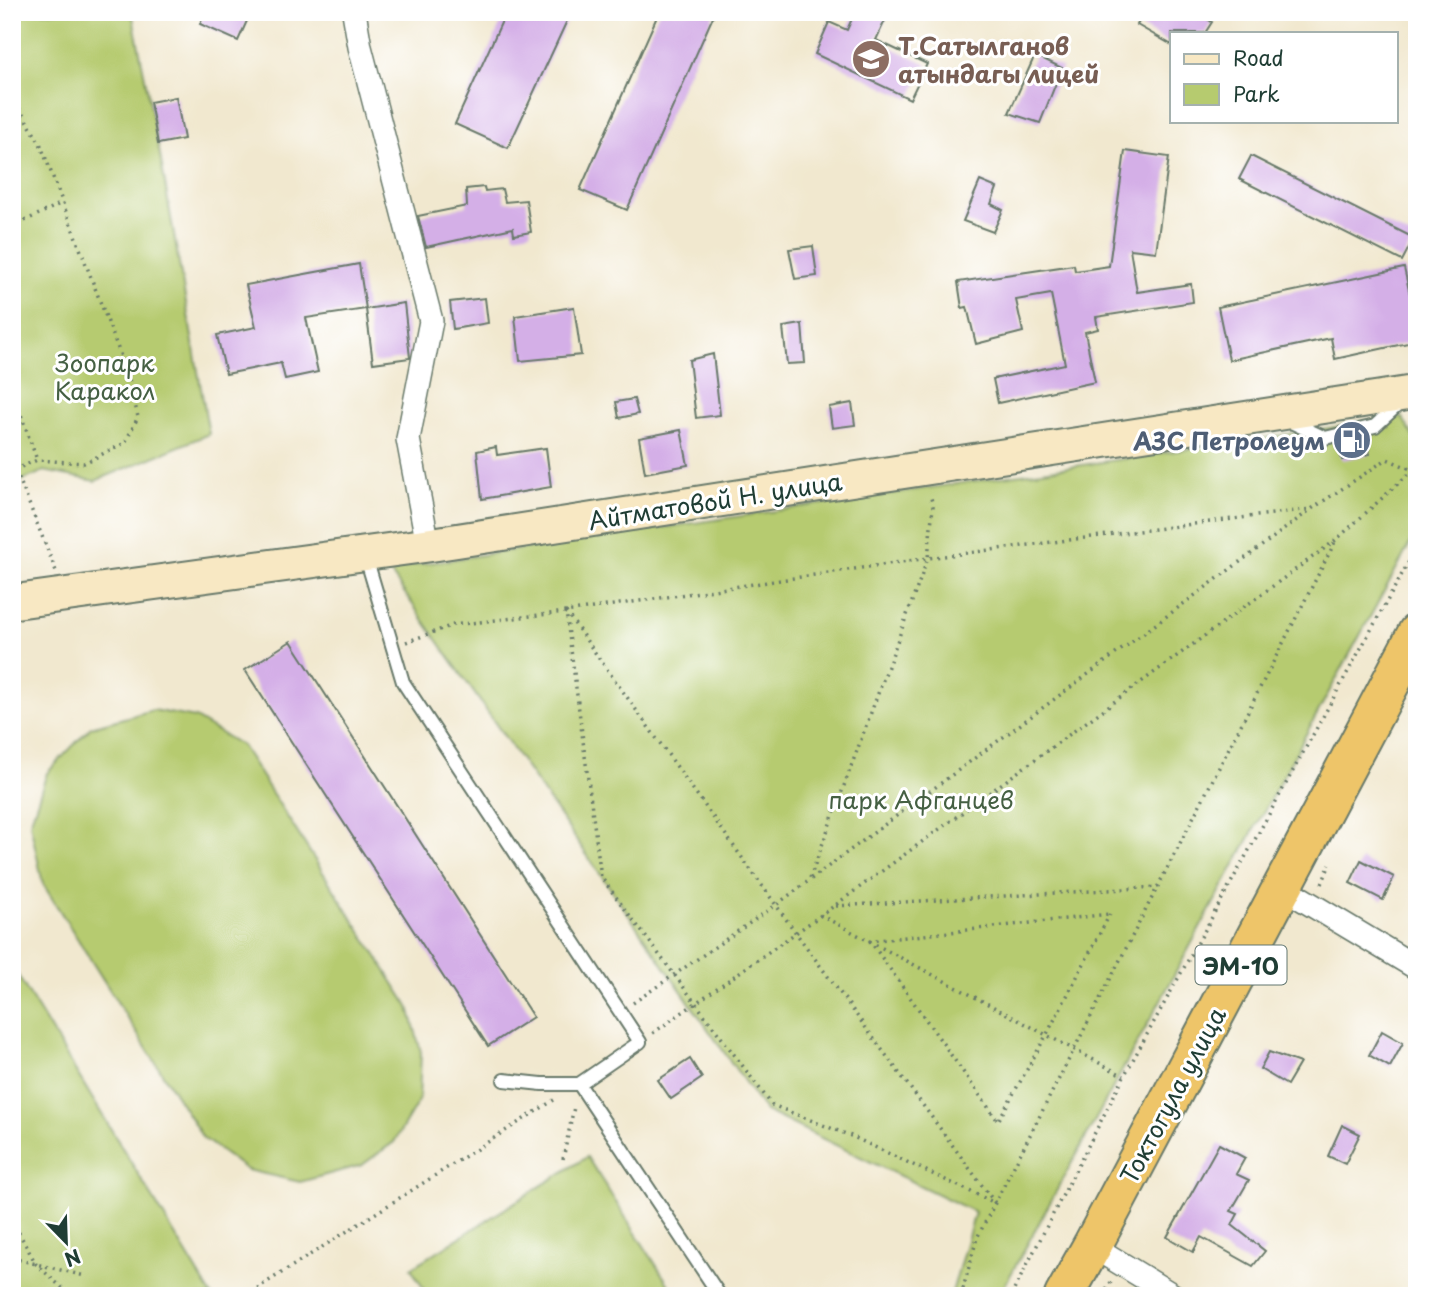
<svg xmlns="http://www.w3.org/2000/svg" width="1429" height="1308" font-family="'Playpen Sans',sans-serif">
	<rect width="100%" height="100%" fill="#fff"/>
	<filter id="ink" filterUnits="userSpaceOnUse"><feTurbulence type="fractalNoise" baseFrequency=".0143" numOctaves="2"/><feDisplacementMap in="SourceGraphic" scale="14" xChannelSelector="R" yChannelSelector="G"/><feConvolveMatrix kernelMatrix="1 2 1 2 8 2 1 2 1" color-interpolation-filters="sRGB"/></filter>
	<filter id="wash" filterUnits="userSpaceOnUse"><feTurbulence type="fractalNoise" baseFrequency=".00686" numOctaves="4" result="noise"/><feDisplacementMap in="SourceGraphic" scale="28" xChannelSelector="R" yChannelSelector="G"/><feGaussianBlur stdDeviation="1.57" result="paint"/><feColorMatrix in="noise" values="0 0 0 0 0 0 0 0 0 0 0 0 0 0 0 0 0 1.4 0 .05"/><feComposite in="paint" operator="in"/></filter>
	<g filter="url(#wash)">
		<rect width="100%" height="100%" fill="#f1e8cf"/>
		<g fill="#b6cb6f" stroke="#6a8452" stroke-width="2">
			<polygon points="12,12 132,12 158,144 209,434 95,481 44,471 12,485"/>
			<polygon points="1402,417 1417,442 1417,531 999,1296 951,1296 975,1212 765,1111 388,569"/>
			<polygon points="153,710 195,718 242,746 409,1007 421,1052 419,1100 394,1142 362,1165 300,1182 247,1170 203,1138 43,884 30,823 47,773 91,727"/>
			<polygon points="12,966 212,1296 12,1296"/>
			<polygon points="587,1157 676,1296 428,1296 411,1268"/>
		</g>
		<g id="blocks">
			<g fill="#d4afe7">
				<polygon points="205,12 251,12 238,41 200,24"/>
				<polygon points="506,12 571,12 508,148 455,124"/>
				<polygon points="659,12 715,12 627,210 580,190"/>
				<polygon points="855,12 889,12 876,40 927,64 910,99 815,54 829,22 847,30"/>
				<polygon points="1145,12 1195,12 1212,22 1205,33 1172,33 1172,45 1137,25"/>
				<polygon points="1035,55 1062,68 1040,123 1009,113"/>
				<polygon points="176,97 184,139 158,144 150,102"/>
				<polygon points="1125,151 1169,157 1156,252 1130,249 1137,292 1191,284 1193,302 1096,317 1098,329 1085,332 1095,382 998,403 993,379 1065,364 1051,294 1016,300 1023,332 976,344 967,307 962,308 958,282 1074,265 1075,271 1109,266"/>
				<polygon points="1251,156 1414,238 1402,261 1239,179"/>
				<polygon points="980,181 997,188 991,204 1003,210 993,232 963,221"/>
				<polygon points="484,187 485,191 502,189 505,202 526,200 531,232 514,235 513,228 426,247 418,216 467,206 466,189"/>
				<polygon points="813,246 817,276 795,279 789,249"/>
				<polygon points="359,264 366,309 306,318 318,372 285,379 281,363 226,374 217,335 256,327 246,285"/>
				<polygon points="1404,268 1417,326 1417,341 1335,359 1331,338 1229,360 1218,307"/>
				<polygon points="485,298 488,323 453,329 450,302"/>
				<polygon points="404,303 410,358 373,363 366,309"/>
				<polygon points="574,307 581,355 520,361 515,316"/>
				<polygon points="802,324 805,363 787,364 783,327"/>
				<polygon points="713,354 720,415 696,418 689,360"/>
				<polygon points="634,399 638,414 619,418 616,402"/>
				<polygon points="852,403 855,425 832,428 829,407"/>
				<polygon points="681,430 688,465 645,473 639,438"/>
				<polygon points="1367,437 1370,454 1342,460 1338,444"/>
				<polygon points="496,447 497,455 546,448 551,487 482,499 477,451"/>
				<polygon points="291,641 533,1017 488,1046 245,670"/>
				<polygon points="1361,860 1394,877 1383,900 1350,883"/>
				<polygon points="1382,1031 1403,1043 1390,1067 1369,1055"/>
				<polygon points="1269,1052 1300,1063 1287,1085 1260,1069"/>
				<polygon points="690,1059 702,1078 671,1099 658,1080"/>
				<polygon points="1342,1125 1360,1134 1345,1164 1328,1156"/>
				<polygon points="1219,1144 1245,1158 1236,1174 1249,1180 1231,1211 1238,1214 1232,1225 1265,1251 1253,1266 1201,1237 1193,1252 1167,1237"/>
			</g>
		</g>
	</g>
	<g filter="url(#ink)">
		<use href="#blocks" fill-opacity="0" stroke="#68796a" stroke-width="2"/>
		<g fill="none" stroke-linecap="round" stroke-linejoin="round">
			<defs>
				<g id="service">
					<polyline points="1287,420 1325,438 1375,426 1401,402"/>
					<polyline points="365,554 403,682 640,1042 579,1084 542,1084 504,1080"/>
					<polyline points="579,1084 720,1296"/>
				</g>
				<g id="minor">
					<polyline points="354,12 360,47 431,321 408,439 428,545"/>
					<polyline points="1282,887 1417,968"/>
					<polyline points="1092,1246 1174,1296"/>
				</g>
				<polyline id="secondary" points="12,602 428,545 1417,392"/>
				<polyline id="trunk" points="1064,1296 1092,1246 1417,633"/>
			</defs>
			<use href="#service" stroke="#68796a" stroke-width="16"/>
			<use href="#minor" stroke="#68796a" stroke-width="26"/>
			<use href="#secondary" stroke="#68796a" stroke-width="37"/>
			<use href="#trunk" stroke="#68796a" stroke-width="42"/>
			<g stroke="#68796a" stroke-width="3.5" stroke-dasharray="2 5" stroke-linecap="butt">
				<polyline points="12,96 40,143 128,375 138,417 125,443 84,463 37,460 12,471"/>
				<polyline points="12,227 62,203"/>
				<polyline points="12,389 37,460"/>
				<polyline points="16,471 56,571"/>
				<polygon points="566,612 796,933 995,1203 851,1136 772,1105 601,877"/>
				<polyline points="406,642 453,625 566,612 928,558 1311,509"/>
				<polyline points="810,878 928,558 933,506 930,494"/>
				<polyline points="1322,884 1330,864"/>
				<polyline points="836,906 1158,887"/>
				<polygon points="1110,914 1047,1034 998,1121 870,941"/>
				<polyline points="820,915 1124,1076"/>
				<polyline points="633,1003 776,905 1313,508 1387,459 1413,470"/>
				<polyline points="653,1033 834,906 1336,540 1413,470 1417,472"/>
				<polyline points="563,1159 574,1107"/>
				<polyline points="12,1220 36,1264 71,1296"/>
				<polyline points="12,1258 85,1276"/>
				<polyline points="245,1296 554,1100"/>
				<polyline points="961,1296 977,1238 1335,542"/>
				<polyline points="1011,1296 1124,1076 1417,547"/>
				<polyline points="1103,1296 1111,1282"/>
			</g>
			<use href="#service" stroke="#fff" stroke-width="12"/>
			<use href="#minor" stroke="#fff" stroke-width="23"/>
			<use href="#secondary" stroke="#f8e8c3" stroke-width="33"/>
			<use href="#trunk" stroke="#eec569" stroke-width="38"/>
		</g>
	</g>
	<defs>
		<symbol id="school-disc" viewBox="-11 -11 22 22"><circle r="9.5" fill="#8d6e63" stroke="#fff"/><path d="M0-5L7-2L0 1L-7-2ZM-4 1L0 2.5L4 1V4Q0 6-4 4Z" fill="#fff"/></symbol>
		<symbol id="fuel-disc" viewBox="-11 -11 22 22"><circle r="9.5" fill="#5c6f8a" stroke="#fff"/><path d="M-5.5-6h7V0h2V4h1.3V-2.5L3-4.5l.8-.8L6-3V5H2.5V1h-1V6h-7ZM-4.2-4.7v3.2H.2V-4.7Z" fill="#fff"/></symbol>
	</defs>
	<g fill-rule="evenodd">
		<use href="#school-disc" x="849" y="37" width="44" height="44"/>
		<use href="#fuel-disc" x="1330" y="418" width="44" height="44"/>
	</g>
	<g text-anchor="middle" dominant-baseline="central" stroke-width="6" stroke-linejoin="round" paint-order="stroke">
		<rect fill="#fff" stroke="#627771" stroke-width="2" x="1195.5" y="945.5" width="91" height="39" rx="5"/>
		<g font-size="23" font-weight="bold" fill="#1f3d34">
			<text x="1241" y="965">ЭМ-10</text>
		</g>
		<g font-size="24" font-weight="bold" fill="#785e54" stroke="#fff" text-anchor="start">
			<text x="898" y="45">Т.Сатылганов<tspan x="898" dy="28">атындагы лицей</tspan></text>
		</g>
		<g font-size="24" fill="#456043" stroke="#fff">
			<text x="105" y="362">Зоопарк<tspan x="105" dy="28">Каракол</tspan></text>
			<text x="921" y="799">парк Афганцев</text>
		</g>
		<g font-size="24" font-weight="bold" fill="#4e5e75" stroke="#fff" text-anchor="end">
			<text x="1325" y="440">АЗС Петролеум</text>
		</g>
		<g font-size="24" fill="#1f3d34" stroke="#fff">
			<text transform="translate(715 500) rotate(-9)">Айтматовой Н. улица</text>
			<text transform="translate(1172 1095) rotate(-62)">Токтогула улица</text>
		</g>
	</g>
	<rect width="1429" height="1308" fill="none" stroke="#fff" stroke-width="42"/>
	<rect x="1170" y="32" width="228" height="91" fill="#ffffff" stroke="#a5b1ae" stroke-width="2"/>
	<rect x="1184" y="54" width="35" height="10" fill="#f8e8c3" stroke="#a5b1ae" stroke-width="2"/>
	<text x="1233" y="66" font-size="21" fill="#1f3d34">Road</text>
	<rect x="1184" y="84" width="35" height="21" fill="#b6cb6f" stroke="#a5b1ae" stroke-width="2"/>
	<text x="1233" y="102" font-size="21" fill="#1f3d34">Park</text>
	<g transform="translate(66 1242) rotate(157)" stroke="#ffffff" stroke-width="5" paint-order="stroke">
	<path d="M0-5L12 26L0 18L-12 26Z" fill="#1f3d34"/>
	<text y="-10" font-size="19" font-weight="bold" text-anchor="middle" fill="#1f3d34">N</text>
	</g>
</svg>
